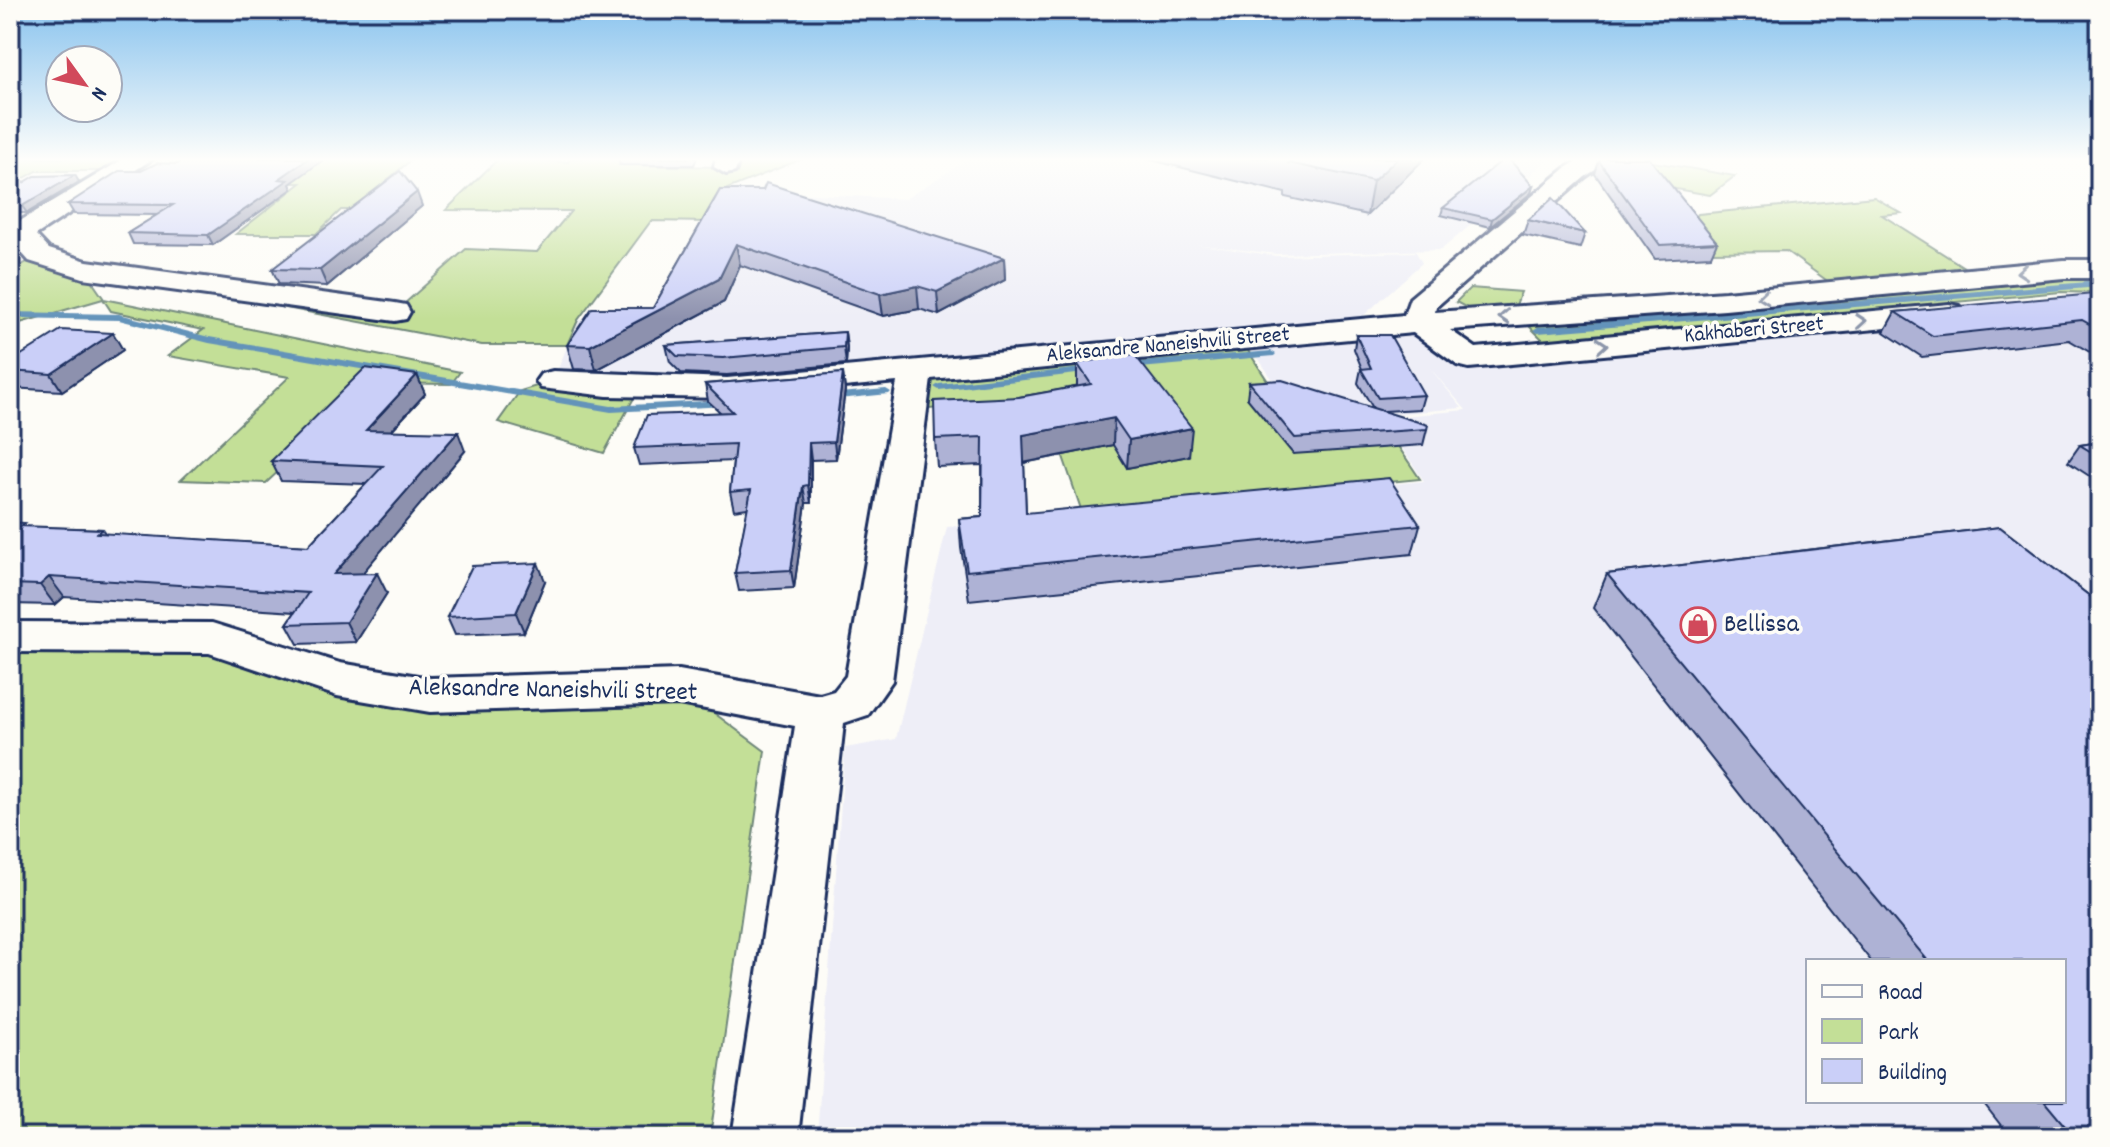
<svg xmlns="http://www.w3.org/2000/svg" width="2110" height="1147" font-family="Dekko,sans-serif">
	<rect width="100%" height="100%" fill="#fdfcf7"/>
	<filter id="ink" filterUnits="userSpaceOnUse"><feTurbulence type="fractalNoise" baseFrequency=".0125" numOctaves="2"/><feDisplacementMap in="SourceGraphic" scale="16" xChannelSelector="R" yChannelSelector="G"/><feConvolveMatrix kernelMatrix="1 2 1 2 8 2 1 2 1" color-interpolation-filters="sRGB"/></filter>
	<g filter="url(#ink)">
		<g fill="#eeeef7" fill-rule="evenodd">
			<polygon points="970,158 1550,158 1441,250 1276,254 1194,244 1277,256 1416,252 1422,263 1353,325 727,388 553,381 578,320 657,319 726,189 905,199"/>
			<path d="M 2062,305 L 2100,326 L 2100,1137 L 817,1137 L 845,748 L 896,739 L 947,527 L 1424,481 L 1382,418 L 1466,410 L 1429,367 L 1462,408 L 1382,415 L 1280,391 L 1247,341 L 1417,326 L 1464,359 ZM 1808,961 L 2064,961 L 2064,1101 L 1808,1101 Z"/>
		</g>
		<g fill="#c3df97" stroke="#6f877a" stroke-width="2">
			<polygon points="22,158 142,158 123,171 37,171 10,186 10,165"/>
			<polygon points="297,158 500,158 568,162 571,158 623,158 619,165 726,167 728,158 804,158 727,189 709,222 651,221 578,320 567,345 482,345 84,270 104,299 460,372 451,384 373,383 266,483 181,480 289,377 168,356 203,330 111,311 103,299 10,326 10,272 39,255 395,312 466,249 537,252 571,211 446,210 498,159 412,159 352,210 341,210 316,234 236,234 301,183 263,183"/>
			<polygon points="1618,158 1630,158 1735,176 1710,195 1601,176"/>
			<polygon points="1874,197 1901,213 1882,215 1978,276 1840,290 1786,251 1712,252 1686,232 1698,214"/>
			<polygon points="2100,274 2100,293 2061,292 1544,341 1527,324"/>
			<polygon points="1470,288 1521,292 1512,315 1478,314 1456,302"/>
			<polygon points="1241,340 1275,392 1379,418 1420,479 1082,512 1043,398 909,411 916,368"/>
			<polygon points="553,381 640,387 604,453 498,422 520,391"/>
			<polygon points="10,637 212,638 337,679 679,687 765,751 710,1137 10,1137"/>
		</g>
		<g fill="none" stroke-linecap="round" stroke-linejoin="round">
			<g fill="#6493ba" fill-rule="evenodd">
				<polygon points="2100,281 2100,287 1538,333 1533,330 1538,327"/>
				<polygon points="10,312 119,314 209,337 611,406 726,400 731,403 726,406 611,412 209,343 119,320 10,318"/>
				<polygon points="1271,351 1276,354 1274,356 1129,369 1124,366 1129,363"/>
				<polygon points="1091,367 1094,368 1094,372 939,390 934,387 939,384"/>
				<polygon points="886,389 891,392 889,394 828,400 823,397 828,394"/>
			</g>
			<defs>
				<g id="minor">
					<polygon points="125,158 154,158 36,235 49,249 87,261 395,303 406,305 410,312 406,319 395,321 83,278 29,261 21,252 10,254 10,227"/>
					<polygon points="716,158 740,158 735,172 726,174 714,167"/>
					<polygon points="1583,158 1613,158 1585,177 1436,307 1435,312 1725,292 2064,260 2100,260 2100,278 2064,278 1725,310 1450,330 1476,348 1949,304 1960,306 1964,313 1960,320 1949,322 1469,368 1457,365 1413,333 931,379 892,681 868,715 844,723 798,1137 732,1137 795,726 679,704 430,712 337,696 209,653 10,652 10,622 212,623 340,663 430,678 679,670 820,695 834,691 846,676 897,382 727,398 607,396 541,388 536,381 541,374 553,371 727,378 1404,315 1410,298 1567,167"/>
				</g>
			</defs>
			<use href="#minor" stroke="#1b2f5e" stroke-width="6"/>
			<use href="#minor" fill="#fdfcf7" fill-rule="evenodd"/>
		</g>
		<g fill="#aeb2d5" stroke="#1b2f5e" stroke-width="2">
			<polygon points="618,158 697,158 694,165 620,165"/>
			<polygon points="1143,158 1425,158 1367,215 1285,197 1285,193"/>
			<polygon points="1599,161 1717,242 1711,256 1655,259 1595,174"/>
			<polygon points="141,171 290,184 292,189 213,245 133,244 128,233 157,215 74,214 68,204"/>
			<polygon points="79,182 27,213 10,213 10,191"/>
			<polygon points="1533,186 1531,193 1490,227 1441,215 1443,208"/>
			<polygon points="720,190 1004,258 1005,280 939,315 919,309 883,316 740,265 724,302 596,370 574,369 567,345 653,308"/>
			<polygon points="422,206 327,286 279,284 272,269"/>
			<polygon points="1528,220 1585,233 1580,248 1523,235"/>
			<polygon points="2100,297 2100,358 2069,340 1922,357 1884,332 1895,312"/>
			<polygon points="845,332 847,348 846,364 727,375 681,373 670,362 666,345"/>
			<polygon points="1356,335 1424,395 1420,409 1384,411 1427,429 1423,445 1293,454 1247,398 1249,382 1373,408 1358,383 1361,369 1362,369 1354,349"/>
			<polygon points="123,350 62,391 10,388 10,362"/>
			<polygon points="1077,363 1189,456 1127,468 1113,445 1024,463 1026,513 1420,525 1412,554 969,600 961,548 959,519 982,517 982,465 937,467 935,439 1019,397 1077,387"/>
			<polygon points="843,373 845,390 836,459 811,460 811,503 806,503 794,588 739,591 735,573 748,508 734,510 730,492 733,461 639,465 634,448 720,412 708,401 705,384"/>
			<polygon points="417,375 425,394 391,431 465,451 362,573 387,593 356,642 298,644 287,624 295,612 64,597 55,605 10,604 10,522 28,527 102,529 106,534 308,546 366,484 281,481 271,461"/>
			<polygon points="2100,442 2100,483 2068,462 2080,445"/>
			<polygon points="2000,527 2100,604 2100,1137 2010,1137 1982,1101 2064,1101 2064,961 1871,961 1593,608 1607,574"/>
			<polygon points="545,581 524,632 455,635 447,617"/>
		</g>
		<g fill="#8d91ae" stroke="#1b2f5e" stroke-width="2">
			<polygon points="309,158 326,158 290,184 292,189 213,245 208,235 279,179"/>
			<polygon points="1398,158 1425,158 1367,215 1373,181"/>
			<polygon points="75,175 79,182 27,213 22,206"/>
			<polygon points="1533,186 1531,193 1490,227 1492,219"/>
			<polygon points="417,192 422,206 327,286 320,270"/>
			<polygon points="736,244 740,265 724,302 596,370 590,346 719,279"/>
			<polygon points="1004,258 1005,280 939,315 937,292"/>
			<polygon points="917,286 919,309 883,316 880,294"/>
			<polygon points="845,332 847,348 846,364 844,347"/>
			<polygon points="113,333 123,350 62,391 51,374"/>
			<polygon points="843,373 845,390 836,459 834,442"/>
			<polygon points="417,375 425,394 374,449 366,430"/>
			<polygon points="1114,418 1113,445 1023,463 1023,435"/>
			<polygon points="1192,428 1189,456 1127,468 1129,440"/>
			<polygon points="458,432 465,451 345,594 334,574"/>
			<polygon points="809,443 811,460 811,503 808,485"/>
			<polygon points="803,486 806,503 794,588 791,570"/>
			<polygon points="538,563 545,581 524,632 516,613"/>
			<polygon points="377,573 387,593 356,642 346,622"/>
			<polygon points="49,577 64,597 55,605 40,585"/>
		</g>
		<g fill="#cacff8" stroke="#1b2f5e" stroke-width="2">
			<polygon points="188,158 309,158 279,179 288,180 208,235 128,233 173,205 68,204 119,171 141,171 157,163 177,164"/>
			<polygon points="1282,158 1398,158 1373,181 1289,163 1293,161"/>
			<polygon points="1505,158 1508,158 1533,186 1492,219 1443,208"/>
			<polygon points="1602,158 1649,158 1717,242 1660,245 1599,161"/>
			<polygon points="400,171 417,192 320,270 272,269"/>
			<polygon points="75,175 22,206 10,206 10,191 35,176"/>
			<polygon points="766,183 1004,258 937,292 917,286 880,294 736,244 719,279 590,346 567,345 592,308 653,308 720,190 763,190"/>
			<polygon points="1553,198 1585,233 1528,220"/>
			<polygon points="2094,294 2100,297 2100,330 2082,320 1933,336 1895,312"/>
			<polygon points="61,330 113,333 51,374 10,371 10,362"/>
			<polygon points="845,332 844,347 723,358 677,356 666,345"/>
			<polygon points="1356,335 1390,335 1424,395 1378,398 1361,369 1371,368"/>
			<polygon points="1134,354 1192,428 1129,440 1114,418 1023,435 1026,513 1389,478 1420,525 967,571 959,519 982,517 983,437 935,439 934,401 1019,397 1091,384 1077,363"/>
			<polygon points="365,368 417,375 366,430 458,432 334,574 377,573 346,622 287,624 308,593 49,577 40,585 10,584 10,522 25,523 21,526 102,529 97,533 308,546 383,466 271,461"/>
			<polygon points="843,373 834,442 809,443 808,485 803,486 791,570 735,573 751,490 730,492 735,444 634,448 647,415 733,412 705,384"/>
			<polygon points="1282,380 1428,425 1427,429 1295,438 1249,382"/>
			<polygon points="2100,442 2100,457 2080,445"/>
			<polygon points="2000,527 2100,604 2100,1137 2074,1137 2044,1101 2064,1101 2064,961 1928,961 1607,574"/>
			<polygon points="538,563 516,613 447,617 472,566"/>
		</g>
		<defs><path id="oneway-chevron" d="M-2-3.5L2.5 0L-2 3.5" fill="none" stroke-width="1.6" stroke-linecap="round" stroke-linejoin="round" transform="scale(2)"/></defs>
		<g stroke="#8c96aa">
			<use href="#oneway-chevron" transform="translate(2022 272) rotate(175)"/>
			<use href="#oneway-chevron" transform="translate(1763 297) rotate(174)"/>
			<use href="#oneway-chevron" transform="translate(1504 317) rotate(176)"/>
			<use href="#oneway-chevron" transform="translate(1861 321) rotate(-5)"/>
			<use href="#oneway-chevron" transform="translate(1602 345) rotate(-5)"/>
		</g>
	</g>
	<linearGradient id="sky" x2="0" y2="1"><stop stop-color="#87c2ee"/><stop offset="0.5" stop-color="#fefefb"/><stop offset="1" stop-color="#fefefb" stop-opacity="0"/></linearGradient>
	<rect width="2110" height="319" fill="url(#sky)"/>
	<defs>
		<symbol id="shop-ring" viewBox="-11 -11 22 22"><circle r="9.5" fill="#fdfcf7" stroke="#d1495b" stroke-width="1.5"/><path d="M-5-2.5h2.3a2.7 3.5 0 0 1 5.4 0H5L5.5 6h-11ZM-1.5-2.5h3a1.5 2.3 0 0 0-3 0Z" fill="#d1495b"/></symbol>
	</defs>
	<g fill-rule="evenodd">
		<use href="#shop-ring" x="1678" y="605" width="40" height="40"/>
	</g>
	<g text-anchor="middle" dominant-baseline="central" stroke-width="7" stroke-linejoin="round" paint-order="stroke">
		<g font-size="22" fill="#1b2f5e" stroke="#fdfcf7">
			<text transform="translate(1754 331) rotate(-5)">Kakhaberi Street</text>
			<text transform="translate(1168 346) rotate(-5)">Aleksandre Naneishvili Street</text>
		</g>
		<g font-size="26" fill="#1b2f5e" stroke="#fdfcf7" text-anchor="start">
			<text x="1724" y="625">Bellissa</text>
		</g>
		<g font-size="26" fill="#1b2f5e" stroke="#fdfcf7">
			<text transform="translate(553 691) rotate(1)">Aleksandre Naneishvili Street</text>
		</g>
	</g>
	<rect width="2110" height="1147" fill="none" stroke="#fdfcf7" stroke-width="40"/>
	<rect x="20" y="20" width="2070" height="1107" fill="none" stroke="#1b2f5e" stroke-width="3" filter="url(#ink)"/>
	<rect x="1806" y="959" width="260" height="144" fill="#fdfcf7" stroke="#a3aaba" stroke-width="2"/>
	<rect x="1822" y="985" width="40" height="12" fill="#fdfcf7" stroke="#a3aaba" stroke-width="2"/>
	<text x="1878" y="999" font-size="24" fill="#1b2f5e">Road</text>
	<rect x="1822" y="1019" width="40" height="24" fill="#c3df97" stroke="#a3aaba" stroke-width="2"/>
	<text x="1878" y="1039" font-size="24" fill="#1b2f5e">Park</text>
	<rect x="1822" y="1059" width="40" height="24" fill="#cacff8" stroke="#a3aaba" stroke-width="2"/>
	<text x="1878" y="1079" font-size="24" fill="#1b2f5e">Building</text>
	<g transform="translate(84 84) rotate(123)"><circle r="38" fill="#fdfcf7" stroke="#a3aaba" stroke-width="2"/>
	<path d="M0-6L14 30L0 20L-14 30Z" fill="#d1495b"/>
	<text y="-12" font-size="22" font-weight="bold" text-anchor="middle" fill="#1b2f5e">N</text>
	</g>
</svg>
